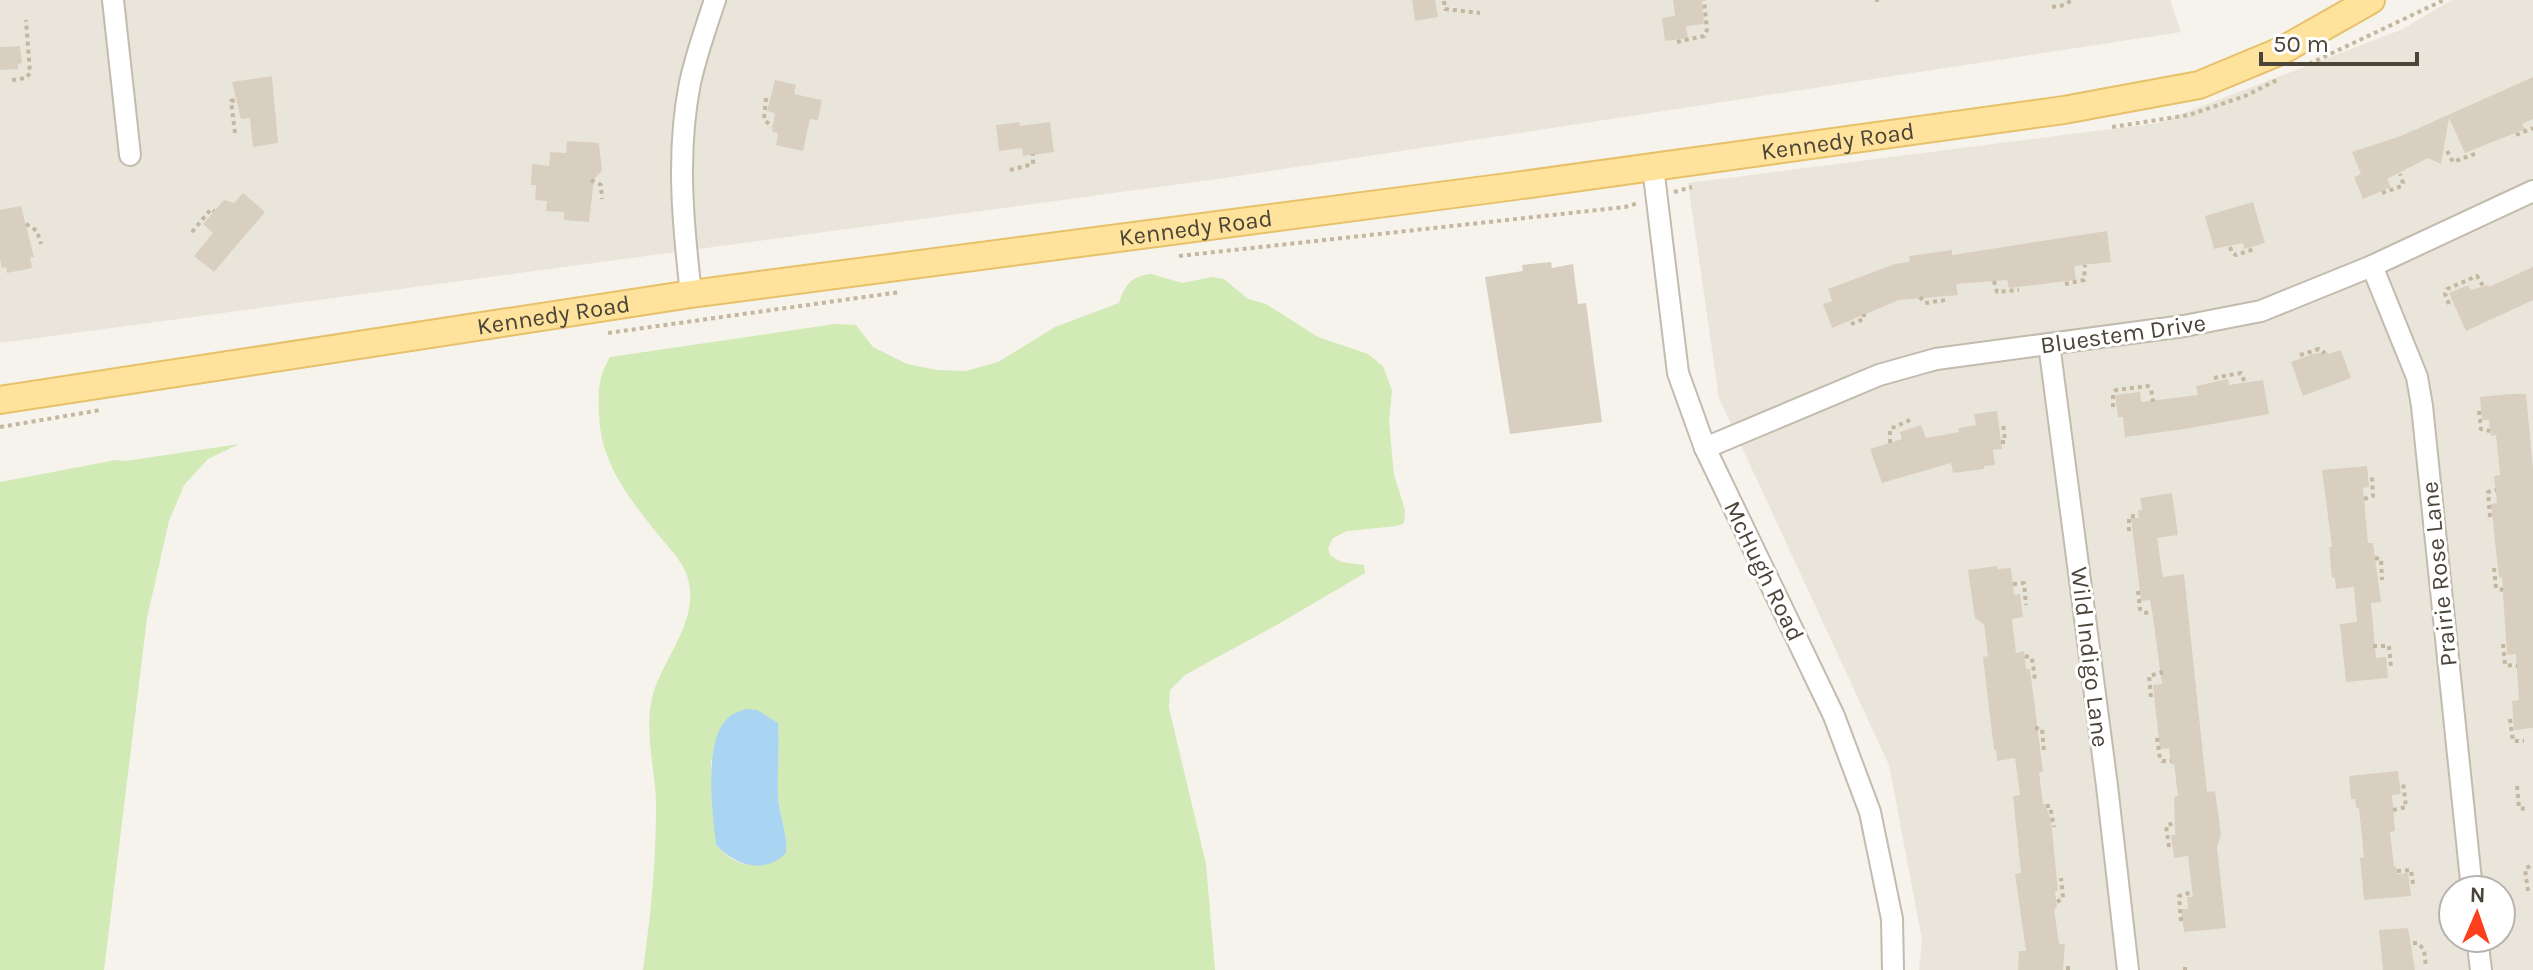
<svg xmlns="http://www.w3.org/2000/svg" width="2533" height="970" font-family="Karla,sans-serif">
	<rect width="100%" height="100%" fill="#f6f3ec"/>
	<g fill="#eae5da" fill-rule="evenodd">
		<polygon points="0,0 2170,0 2181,32 1218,179 0,343"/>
		<path d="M 2451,0 L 2533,0 L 2533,970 L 1919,970 L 1922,940 L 1889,765 L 1719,398 L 1688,183 L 2158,123 L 2403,29 ZM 2453,890 L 2501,890 L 2501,938 L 2453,938 Z"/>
	</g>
	<g fill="#d2eab5" fill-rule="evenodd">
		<path d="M 1151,274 L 1182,283 L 1212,277 L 1224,279 L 1248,299 L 1266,304 L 1318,337 L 1368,354 L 1383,366 L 1392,390 L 1389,421 L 1394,475 L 1405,510 L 1404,523 L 1397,526 L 1347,531 L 1333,538 L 1328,548 L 1330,555 L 1341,562 L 1364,565 L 1365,573 L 1280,623 L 1185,675 L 1170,690 L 1169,708 L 1206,864 L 1215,970 L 643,970 C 651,913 656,864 656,806 C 656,773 645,737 651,703 C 658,663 698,626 689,583 C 686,565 671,550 660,537 C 630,499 601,465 599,415 C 598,392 598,377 610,357 L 835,324 L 856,325 L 873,347 L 907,364 L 937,370 L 966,371 L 998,362 L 1055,327 L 1119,303 C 1125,285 1131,276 1151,274 ZM 778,723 C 780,747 777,771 778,795 C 779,816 788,833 786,853 C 752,865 745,874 716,845 L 711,761 Z"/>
		<polygon points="239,444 208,459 184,485 169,521 147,618 104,970 0,970 0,482 116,460 126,461"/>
	</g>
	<path fill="#a9d4f2" d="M 746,709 L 757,710 L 778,723 C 780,747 777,771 778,796 C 779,816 788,833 786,853 C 763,875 737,866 716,845 C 713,813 702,740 729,717 C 733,713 741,711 746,709 Z"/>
	<g fill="#d8cfc1">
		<polygon points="1412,0 1435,0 1438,17 1415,21"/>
		<polygon points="1673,0 1702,0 1704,24 1686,26 1688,38 1665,41 1662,18 1675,16"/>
		<polygon points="20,46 22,63 18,64 18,69 0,70 0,47"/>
		<polygon points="272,76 278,143 253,147 250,118 241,119 232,82"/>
		<polygon points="2533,77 2533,119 2522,124 2525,129 2465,153 2449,118 2441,164 2428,158 2387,179 2391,187 2363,199 2354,177 2361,174 2352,152 2401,136"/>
		<polygon points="775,80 796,85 794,94 822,100 818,120 810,119 803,151 776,145 778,133 772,132 775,113 767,111"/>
		<polygon points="1019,122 1020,126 1050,122 1054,152 1023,156 1022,148 999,151 996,125"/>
		<polygon points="567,141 599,143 602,171 594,179 589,222 564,220 564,212 546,211 547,201 535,200 536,185 531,185 532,164 549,166 550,152 566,153"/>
		<polygon points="243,193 265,212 214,272 194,256 213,233 203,224 224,200 234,203"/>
		<polygon points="2253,202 2265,243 2244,249 2243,243 2214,249 2205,216"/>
		<polygon points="21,206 34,257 30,257 32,268 7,273 6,267 2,268 0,259 0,210"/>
		<polygon points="2107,231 2111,262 2074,266 2076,280 2009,288 2007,280 1956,284 1958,295 1899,300 1832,328 1823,304 1832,301 1828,289 1895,264 1910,262 1909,256 1952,250 1952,255"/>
		<polygon points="1551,262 1552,268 1573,264 1578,304 1586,303 1602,422 1510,434 1485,277 1523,271 1522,265"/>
		<polygon points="2533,267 2533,300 2466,331 2449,293 2468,285 2471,290 2488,285 2489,287"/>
		<polygon points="2341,350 2351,378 2303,396 2291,362 2312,354 2327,352 2328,354"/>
		<polygon points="2228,379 2229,385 2263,380 2269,414 2184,429 2125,437 2123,417 2118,417 2115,395 2140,392 2141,402 2198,395 2196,386"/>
		<polygon points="2509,394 2526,394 2533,469 2533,728 2514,730 2512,701 2519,700 2516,654 2507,655 2502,577 2499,578 2491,504 2497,503 2494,476 2500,475 2496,435 2491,436 2489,420 2482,420 2480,397"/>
		<polygon points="1997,411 2002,449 1993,450 1995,465 1984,466 1984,469 1953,473 1951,463 1882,483 1870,449 1902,439 1900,432 1921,425 1926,438 1959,432 1958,428 1976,425 1974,414"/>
		<polygon points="2367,466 2369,487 2363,488 2368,543 2373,543 2381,602 2371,603 2376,658 2386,657 2388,678 2346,682 2340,624 2357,622 2354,587 2336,589 2335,578 2332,578 2329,547 2332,547 2322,470"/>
		<polygon points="2172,493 2178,535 2157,538 2163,577 2184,574 2207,792 2215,791 2221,835 2217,847 2226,928 2184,932 2181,909 2188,909 2187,897 2193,897 2188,856 2174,858 2171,835 2175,835 2174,797 2178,796 2174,764 2171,764 2169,748 2160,749 2153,685 2162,684 2153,617 2150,600 2141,601 2131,518 2139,518 2138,510 2142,510 2140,498"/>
		<polygon points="1997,566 1998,569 2011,568 2014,595 2020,594 2023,617 2012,619 2016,653 2024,651 2026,669 2030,669 2043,772 2039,772 2043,804 2045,804 2051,820 2058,891 2055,891 2057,908 2054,909 2059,944 2065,944 2063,970 2018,970 2019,951 2026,951 2015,874 2021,873 2013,796 2020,795 2015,758 1997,761 1996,750 1994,750 1983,657 1988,656 1984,624 1975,618 1968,570"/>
		<polygon points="2398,771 2401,794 2392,795 2395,831 2390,832 2394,867 2396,866 2397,874 2408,873 2411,896 2364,900 2360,858 2364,857 2359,808 2356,808 2355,799 2351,799 2349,776"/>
		<polygon points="2408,928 2415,970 2383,970 2379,930"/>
	</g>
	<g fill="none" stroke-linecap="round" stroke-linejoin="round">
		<defs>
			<g id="minor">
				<polyline points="113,0 130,155"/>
				<polyline points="1653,167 1678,373 1705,448 1834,716 1870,812 1892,919 1893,970"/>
				<polyline points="2372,266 2417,377 2422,406 2472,890"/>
				<path d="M 691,294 C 683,224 676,153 690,83 C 696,55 706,27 715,0"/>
				<polyline points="2049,344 2107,786 2128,970"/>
				<polyline points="1705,448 1879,375 1936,359 2184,326 2261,311 2372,266 2533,191"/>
				<polyline points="2477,938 2481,970"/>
			</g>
			<g id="major">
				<path id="s1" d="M 0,400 L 691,294 L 1515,186 L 2064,110 L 2199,85 L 2283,50 L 2371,0"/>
			</g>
		</defs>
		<use href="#minor" stroke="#c2bbae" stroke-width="24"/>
		<use href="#major" stroke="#e6c16a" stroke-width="30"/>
		<g stroke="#c4b79f" stroke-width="4" stroke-dasharray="4 4" stroke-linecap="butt">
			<polyline points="1875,0 1882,0"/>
			<polyline points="1444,1 1445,9 1480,13"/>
			<polyline points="2052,7 2064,5 2072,0"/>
			<polyline points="1677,42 1704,36 1707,30 1704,0"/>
			<polyline points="2309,64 2444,0"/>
			<polyline points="12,80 26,78 30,73 26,20"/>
			<polyline points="766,98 764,119 772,127"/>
			<polyline points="2112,127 2189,115 2245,96 2279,79"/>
			<polyline points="235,133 231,101 236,100"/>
			<polyline points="2516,135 2533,128"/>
			<polyline points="2447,151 2453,162 2477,153"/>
			<polyline points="1010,170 1033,164 1033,154"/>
			<polyline points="591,180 601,185 602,199"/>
			<polyline points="1674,192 1692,187"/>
			<polyline points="2382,193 2402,186 2403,183 2400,174"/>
			<polyline points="26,224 37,231 41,244"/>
			<polyline points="192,232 211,209 214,211"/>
			<polyline points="2230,247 2232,253 2236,255 2254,249"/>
			<polyline points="1179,256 1625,207 1638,203"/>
			<polyline points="1994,281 1997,292 2019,290"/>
			<polyline points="2065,284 2084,280 2085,265"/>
			<polyline points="1920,297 1925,303 1946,300"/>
			<polyline points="2449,304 2445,294 2447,289 2477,276 2483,286"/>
			<polyline points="1851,324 1864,319 1864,314"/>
			<polyline points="608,333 900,292"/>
			<polyline points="2300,355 2319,349 2325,353"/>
			<polyline points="2214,378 2241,373 2245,383"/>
			<polyline points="2113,407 2113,394 2116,390 2148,386 2151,389 2153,402"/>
			<polyline points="2479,411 2481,429 2490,431"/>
			<polyline points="0,427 101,410"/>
			<polyline points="2001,442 2005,442 2003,422"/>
			<polyline points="1890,443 1890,429 1910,420"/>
			<polyline points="2364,499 2373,496 2372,475"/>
			<polyline points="2490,517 2488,492 2496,490"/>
			<polyline points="2129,531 2129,517 2139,515"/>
			<polyline points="2375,558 2381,559 2382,580"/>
			<polyline points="2494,568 2496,588 2503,590"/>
			<polyline points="2013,584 2024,583 2026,605"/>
			<polyline points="2138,591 2140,609 2144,613 2151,612"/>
			<polyline points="2503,644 2505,665 2517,666"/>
			<polyline points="2373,646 2389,646 2391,667"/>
			<polyline points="2025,656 2032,658 2035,680"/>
			<polyline points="2151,697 2149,676 2163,672"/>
			<polyline points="2510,719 2513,741 2524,741"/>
			<polyline points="2035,728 2042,729 2044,752"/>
			<polyline points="2157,738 2160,759 2162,761 2171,761"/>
			<polyline points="2517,786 2519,808 2526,809"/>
			<polyline points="2046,806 2050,806 2054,827"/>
			<polyline points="2393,810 2406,807 2403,782"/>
			<polyline points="2169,847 2166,826 2173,823"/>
			<polyline points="2397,871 2411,870 2413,884"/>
			<polyline points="2528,891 2525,869 2530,866"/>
			<polyline points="2057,902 2063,898 2061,878"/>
			<polyline points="2181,921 2179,896 2192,892"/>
			<polyline points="2413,943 2418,943 2424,950 2426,966"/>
			<polyline points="2185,967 2185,970"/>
			<polyline points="2068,970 2068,964"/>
		</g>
		<use href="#minor" stroke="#fff" stroke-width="20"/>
		<use href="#major" stroke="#ffe39c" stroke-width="26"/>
	</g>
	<g text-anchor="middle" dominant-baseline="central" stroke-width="6" stroke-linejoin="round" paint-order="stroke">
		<g font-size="24" fill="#4b4439" stroke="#fff">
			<text stroke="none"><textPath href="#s1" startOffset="1856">Kennedy Road</textPath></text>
			<text stroke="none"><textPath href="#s1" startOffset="1208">Kennedy Road</textPath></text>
			<text stroke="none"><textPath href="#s1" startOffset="560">Kennedy Road</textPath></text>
			<text transform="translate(2123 334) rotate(-8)">Bluestem Drive</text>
			<text transform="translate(1764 571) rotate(64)">McHugh Road</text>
			<text transform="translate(2439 574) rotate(-96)">Prairie Rose Lane</text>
			<text transform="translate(2090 657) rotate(83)">Wild Indigo Lane</text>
		</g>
	</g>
	<g transform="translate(2477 914) rotate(2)"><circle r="38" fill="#ffffff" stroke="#b7b4b0" stroke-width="2"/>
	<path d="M0-6L14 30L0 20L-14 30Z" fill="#fc3f1d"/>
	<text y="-12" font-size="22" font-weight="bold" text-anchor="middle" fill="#4b4439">N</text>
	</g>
	<path d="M2261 52v12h156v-12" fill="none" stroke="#4b4439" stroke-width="4"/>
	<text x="2273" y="52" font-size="24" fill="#4b4439" stroke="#ffffff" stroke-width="6" paint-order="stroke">50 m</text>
</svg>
